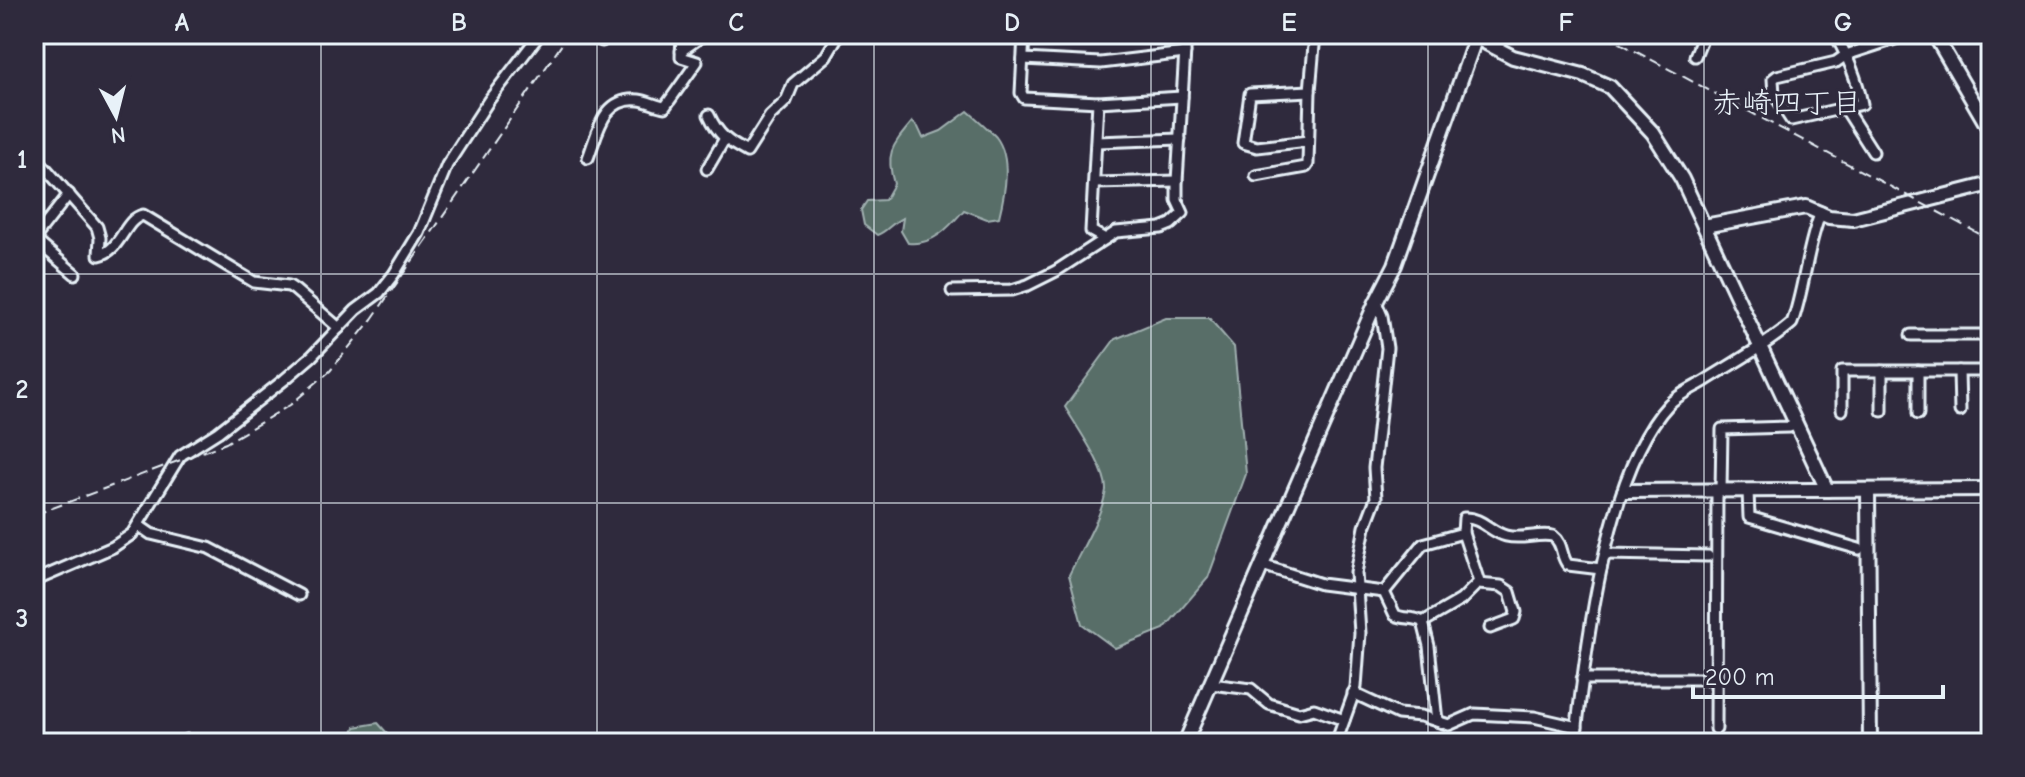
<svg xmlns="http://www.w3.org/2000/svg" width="2025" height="777" font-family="'Comic Neue','Klee One',sans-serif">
	<rect width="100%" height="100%" fill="#2f2a3d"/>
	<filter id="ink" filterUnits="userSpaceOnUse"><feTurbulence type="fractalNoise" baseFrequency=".0125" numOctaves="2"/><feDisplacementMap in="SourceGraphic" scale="16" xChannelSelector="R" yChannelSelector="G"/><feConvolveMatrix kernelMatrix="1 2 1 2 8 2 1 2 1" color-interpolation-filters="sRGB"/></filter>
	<g filter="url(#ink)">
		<g fill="#586e68" stroke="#a0b0b0" stroke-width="2">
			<path d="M 968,111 C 977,119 988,128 996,137 C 1012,158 1005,193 999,217 L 987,219 L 964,210 C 949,227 933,246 908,243 L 901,231 L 903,218 C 892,222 887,232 877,235 L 864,225 L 861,210 L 867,201 L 885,200 L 894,184 C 885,153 892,146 912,122 L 918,127 L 923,138 L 941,131 Z"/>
			<path d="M 1166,318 L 1209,318 L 1234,347 L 1246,474 L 1208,578 L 1164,629 L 1115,648 L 1082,624 L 1069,575 C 1080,552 1103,514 1106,490 C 1107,469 1076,426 1065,407 L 1115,339 Z"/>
			<polygon points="378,723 396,743 349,743 355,727"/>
		</g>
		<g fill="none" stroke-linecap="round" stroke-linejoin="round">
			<defs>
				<g id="street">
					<polyline points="1024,34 1021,93 1024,98 1098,102 1182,97"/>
					<path d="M 1835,34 C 1848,58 1857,78 1862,104 L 1791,120 L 1774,94 L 1773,79 L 1777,76 L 1836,62 L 1846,55 L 1910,34"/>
					<polyline points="602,41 608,34"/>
					<polyline points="681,51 705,34"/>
					<polyline points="1695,56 1704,34"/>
					<polyline points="1023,59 1101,63 1185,53"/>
					<polyline points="1098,102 1091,231 1105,239"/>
					<polyline points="1845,108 1873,152"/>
					<path d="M 709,115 C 718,135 728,142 747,152 L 770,116 L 786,101 L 793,84 L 826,56 L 839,34"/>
					<polyline points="1308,141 1257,147 1243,143 1250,94 1310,91"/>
					<polyline points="1097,142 1180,139"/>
					<path d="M 34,155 L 97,227 L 100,238 L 99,255 C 121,251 124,219 143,215 L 254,282 L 289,286 L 295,290 L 339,328"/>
					<path d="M 588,158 C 598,132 603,96 639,100 C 648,101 656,106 665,107 L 697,62 L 681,57 L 682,34"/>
					<polyline points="707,169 724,140"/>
					<polyline points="1256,176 1306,167 1308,164 1310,91 1315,34"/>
					<polyline points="1095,183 1177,181"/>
					<polyline points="34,239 69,194"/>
					<polyline points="34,239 75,274"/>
					<polyline points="952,291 1012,290 1028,285 1056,271 1116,232 1161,228 1171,224 1183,213 1177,200 1177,181 1186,34"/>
					<polyline points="1911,335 1991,335"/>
					<polyline points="1882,371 1882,411"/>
					<polyline points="1918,371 1918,414"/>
					<polyline points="1959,371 1960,411"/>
					<polyline points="1842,410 1842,371 1991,371"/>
					<polyline points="1721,491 1722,429 1789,427 1797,424"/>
					<polyline points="1748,491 1749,517 1859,549"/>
					<polyline points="138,525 151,534 209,548 299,595"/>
					<polyline points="1606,554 1708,556"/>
					<path d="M 1262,565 L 1321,584 L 1384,592 L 1395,615 C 1404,620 1413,616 1423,622 L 1461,600 L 1479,582 L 1463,533 L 1464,518 C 1482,517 1490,532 1506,536 C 1522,540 1537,533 1553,536 C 1564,544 1560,556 1568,565 L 1601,569"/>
					<polyline points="34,581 113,547 132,534 180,456 218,432 284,380 312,356 356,310 379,293 394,274 419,233 447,165 489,100 540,34"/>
					<polyline points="1478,584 1501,586 1510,592 1516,612 1514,619 1490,628"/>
					<polyline points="1384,592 1423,544 1463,533"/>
					<polyline points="1423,622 1429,646 1437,721"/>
					<polyline points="1582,679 1716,679"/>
					<polyline points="1211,684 1251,689 1269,704 1299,713 1314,709 1344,720"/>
					<polyline points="1353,693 1398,714 1421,716 1449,725 1474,714 1534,717 1577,727"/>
					<polyline points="1716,729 1717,491"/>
					<polyline points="179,743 187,740 188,743"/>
					<polyline points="1336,743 1356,687 1360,633 1356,573 1365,527 1376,498 1374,468 1387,348 1382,316 1376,302"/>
					<path d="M 1575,743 C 1585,652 1606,471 1669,404 C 1679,394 1693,388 1705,381 C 1733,363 1767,345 1792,323 C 1805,287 1806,249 1821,212"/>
				</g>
				<g id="secondary">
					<polyline points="1469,34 1513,57 1583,75 1610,87 1653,133 1682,179 1827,490"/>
					<polyline points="1934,34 1991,132"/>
					<polyline points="1704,226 1806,207 1829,217 1853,219 1991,184"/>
					<polyline points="1868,490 1870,743"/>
					<polyline points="1624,491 1991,489"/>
					<polyline points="1185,743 1376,302 1395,265 1476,37"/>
				</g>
			</defs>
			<use href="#street" stroke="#e8f1f8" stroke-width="15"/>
			<use href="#secondary" stroke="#e8f1f8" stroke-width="18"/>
			<use href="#street" stroke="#2f2a3d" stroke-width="9"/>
			<use href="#secondary" stroke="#2f2a3d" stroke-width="12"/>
			<g stroke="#e8f1f8" stroke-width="2" stroke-dasharray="12 6" stroke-linecap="butt">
				<polyline points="1603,34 1991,240"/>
				<polyline points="34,515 226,443 290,405 330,371 372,319 569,34"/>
			</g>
		</g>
	</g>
	<path fill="none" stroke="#e8f1f8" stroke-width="2" stroke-opacity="0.55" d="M 321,34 L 321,743M 597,34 L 597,743M 874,34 L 874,743M 1151,34 L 1151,743M 1428,34 L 1428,743M 1704,34 L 1704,743M 34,274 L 1991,274M 34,503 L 1991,503"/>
	<g text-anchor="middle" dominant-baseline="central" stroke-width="6" stroke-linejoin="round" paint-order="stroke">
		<g font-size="30" fill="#e8f1f8" stroke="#2f2a3d">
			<text x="1787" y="103">赤崎四丁目</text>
		</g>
	</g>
	<rect width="2025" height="777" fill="none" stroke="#2f2a3d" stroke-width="88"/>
	<g transform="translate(116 116) rotate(173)" stroke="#2f2a3d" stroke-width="6" paint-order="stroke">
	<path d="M0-6L14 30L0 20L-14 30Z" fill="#e8f1f8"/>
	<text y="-12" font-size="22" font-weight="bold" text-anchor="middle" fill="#e8f1f8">N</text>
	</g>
	<path d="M1693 685v12h250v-12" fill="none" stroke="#e8f1f8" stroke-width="4"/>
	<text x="1705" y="685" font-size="24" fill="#e8f1f8" stroke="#2f2a3d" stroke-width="6" paint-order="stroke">200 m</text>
	<rect x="44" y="44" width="1937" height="689" fill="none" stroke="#e8f1f8" stroke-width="3"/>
	<g font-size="26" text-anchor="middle" font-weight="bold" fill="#e8f1f8">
		<text x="182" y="31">A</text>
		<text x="459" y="31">B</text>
		<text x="736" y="31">C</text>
		<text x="1012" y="31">D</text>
		<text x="1289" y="31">E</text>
		<text x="1566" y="31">F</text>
		<text x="1843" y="31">G</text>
		<text x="22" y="168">1</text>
		<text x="22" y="398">2</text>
		<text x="22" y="627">3</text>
	</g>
</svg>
